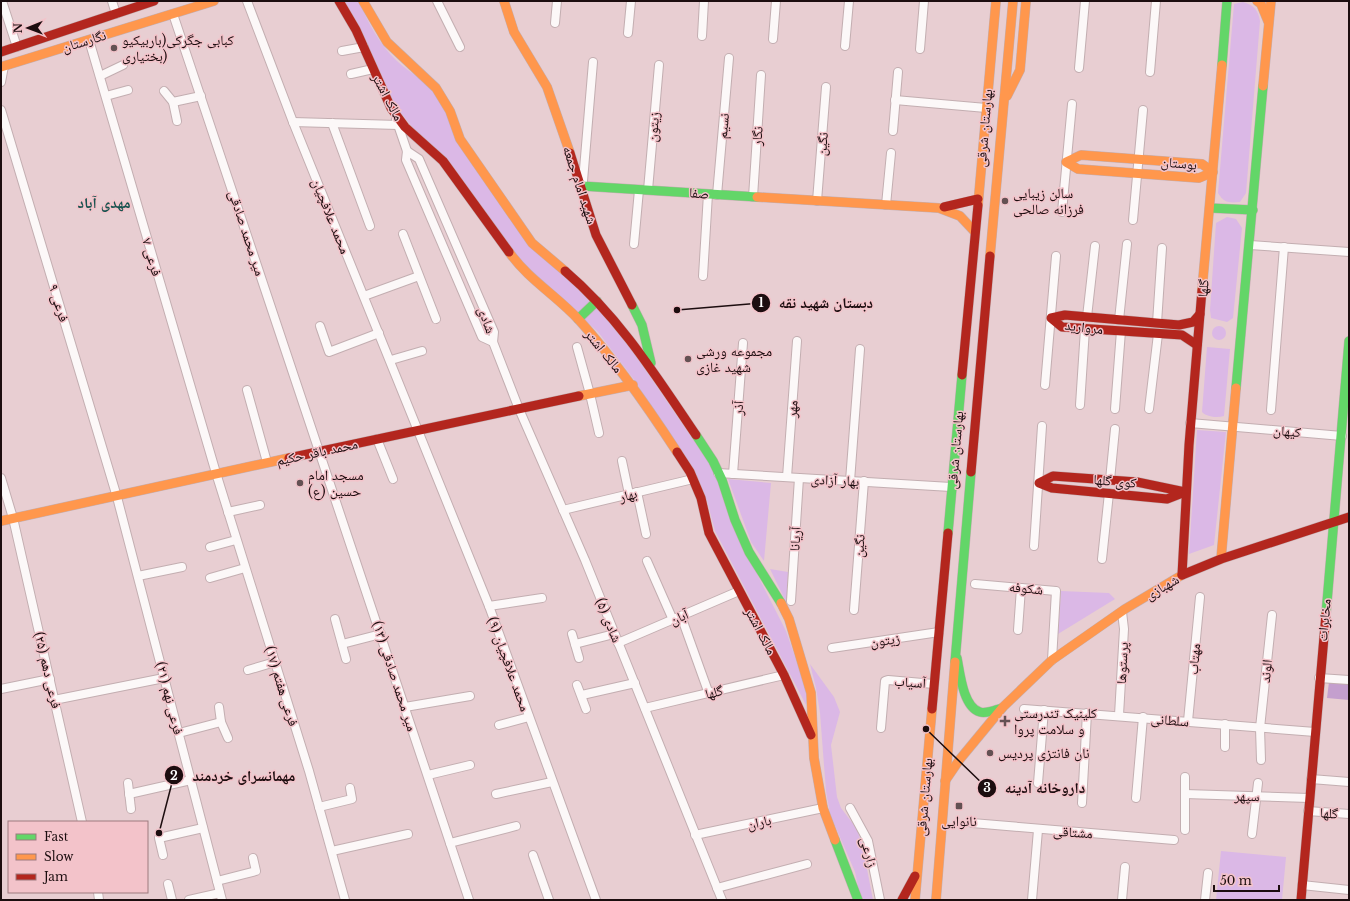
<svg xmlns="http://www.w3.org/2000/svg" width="1350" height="901" font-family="'Libre Baskerville','Noto Naskh Arabic',serif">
	<rect width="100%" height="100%" fill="#e8ced2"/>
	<g fill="#dbb8e6">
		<path d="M 345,1 L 359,1 C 368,23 380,45 397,61 C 410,73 422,78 435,93 L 502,207 L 617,328 L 711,466 L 758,576 L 786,631 L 806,689 L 806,705 L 715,531 L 707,501 L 635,381 L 598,332 L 520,260 L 396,107 Z"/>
		<path d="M 1243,2 C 1254,5 1258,10 1260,21 L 1246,193 L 1240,202 C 1229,203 1224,203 1218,193 L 1234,4 Z"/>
		<polygon points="1227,217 1236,219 1242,228 1233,318 1227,322 1211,318 1210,310 1216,223"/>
		<circle cx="1219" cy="333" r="7"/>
		<path d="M 1207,347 L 1230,349 L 1224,416 C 1217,418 1207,417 1202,412 Z"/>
		<polygon points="1197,430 1226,432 1214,545 1189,554"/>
		<polygon points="728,479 771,483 764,561 751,542"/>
		<polygon points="770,569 788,572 787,604"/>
		<polygon points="1061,591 1109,593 1115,599 1058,634"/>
		<polygon points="810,664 834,697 840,712 831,745 837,797 841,808 857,829 863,848 873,900 863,900 860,896 855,872 830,814 826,791 820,713 816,688"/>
		<polygon points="1221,851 1286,857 1282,900 1216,900"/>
	</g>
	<polygon fill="#c49fce" points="1329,682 1349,684 1349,700 1327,698"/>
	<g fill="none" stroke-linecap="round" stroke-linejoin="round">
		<defs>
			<g id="street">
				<polyline points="2,1 17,47"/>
				<polyline points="112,1 116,14"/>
				<polyline points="247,1 293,122 489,606 596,900"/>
				<polyline points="437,1 460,47"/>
				<polyline points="173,14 469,900"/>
				<polyline points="555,23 557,1"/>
				<polyline points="628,33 631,1"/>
				<polyline points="702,36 704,1"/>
				<polyline points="773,39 776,1"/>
				<polyline points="89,40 216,473 309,771 345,900"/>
				<polyline points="845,46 849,1"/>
				<polyline points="920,49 924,1"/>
				<polyline points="342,51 364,47"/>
				<polyline points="1079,68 1085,1"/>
				<polyline points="1150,72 1156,1"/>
				<polyline points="351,74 373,69"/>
				<polyline points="100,76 123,65"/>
				<polyline points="1,82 4,66"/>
				<polyline points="164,91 173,102 177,121"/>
				<polyline points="106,96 128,90"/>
				<polyline points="895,100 986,108"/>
				<polyline points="173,102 201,96"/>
				<polyline points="1,110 117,497 222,900"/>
				<polyline points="396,119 407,151 406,160 482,337 493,342"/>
				<polyline points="293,122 398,125"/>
				<polyline points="332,123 370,226"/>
				<polyline points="893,131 898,72"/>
				<polyline points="407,151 419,159 494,332 493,342 519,409 585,560 722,900"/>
				<polyline points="583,181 593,62"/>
				<polyline points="648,190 659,65"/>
				<polyline points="717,195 729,58"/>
				<polyline points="753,197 761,75"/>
				<polyline points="817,201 826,87"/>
				<polyline points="886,205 891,153"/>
				<polyline points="1062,212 1072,104"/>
				<polyline points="1133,220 1143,110"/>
				<polyline points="403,234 436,319"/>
				<polyline points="634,244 639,190"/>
				<polyline points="1250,245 1349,252"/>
				<polyline points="703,276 708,194"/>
				<polyline points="364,296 419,276"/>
				<polyline points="1087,317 1095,246"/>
				<polyline points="1119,320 1127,244"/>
				<polyline points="1157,323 1162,248"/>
				<polyline points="320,326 329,352 379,333"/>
				<polyline points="577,347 590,394 599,433"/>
				<polyline points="391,360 422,351"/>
				<polyline points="1045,385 1056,256"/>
				<polyline points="247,390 267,462"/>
				<polyline points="1080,405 1085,329"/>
				<polyline points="1115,409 1121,331"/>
				<polyline points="1149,409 1158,334"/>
				<polyline points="1271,410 1284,247"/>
				<polyline points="1190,423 1342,436"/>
				<polyline points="377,439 393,479"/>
				<polyline points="622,461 629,494"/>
				<polyline points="718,473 951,487"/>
				<polyline points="733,474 743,343"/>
				<polyline points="787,477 797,341"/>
				<polyline points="1,478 13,518 82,822"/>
				<polyline points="1110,480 1115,429"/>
				<polyline points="850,481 860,349"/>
				<polyline points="637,492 646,534"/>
				<polyline points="563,510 693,479"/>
				<polyline points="228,512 260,505"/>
				<polyline points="1034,546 1042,426"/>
				<polyline points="210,547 236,540"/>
				<polyline points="1102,559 1109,493"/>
				<polyline points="647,561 673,620"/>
				<polyline points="138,576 182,567"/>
				<polyline points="210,578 245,568"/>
				<polyline points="975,584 1056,591 1052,660"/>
				<polyline points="791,601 799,478"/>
				<polyline points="489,606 542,598"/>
				<polyline points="854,610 864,481"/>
				<polyline points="681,616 709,694"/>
				<polyline points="335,619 346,659"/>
				<polyline points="1018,630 1021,588"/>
				<polyline points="572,634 579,658"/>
				<polyline points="618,643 739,591"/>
				<polyline points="342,644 381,634"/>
				<polyline points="575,644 614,634"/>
				<polyline points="832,648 939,632"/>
				<polyline points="248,670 275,662"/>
				<polyline points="1319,678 1349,680"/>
				<polyline points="577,685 586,709"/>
				<polyline points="1,689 50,679"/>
				<polyline points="582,695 635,683"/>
				<polyline points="54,700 164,678"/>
				<polyline points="219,707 221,722 228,738"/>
				<polyline points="405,707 470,696"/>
				<polyline points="645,708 784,675"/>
				<polyline points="1024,709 1315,732"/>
				<polyline points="1119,715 1124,629 1122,612"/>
				<polyline points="1188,721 1200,597"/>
				<polyline points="499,725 529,717"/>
				<polyline points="881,728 885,681 888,680 934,684"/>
				<polyline points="179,733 221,722"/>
				<polyline points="1225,747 1225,724"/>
				<polyline points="1261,760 1260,728 1272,615"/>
				<polyline points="428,775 470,765"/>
				<polyline points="1311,779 1349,782"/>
				<polyline points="128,783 131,809"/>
				<polyline points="1038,783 1044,710"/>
				<polyline points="129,794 191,780"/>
				<polyline points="496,794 552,782"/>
				<polyline points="1185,794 1309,798"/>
				<polyline points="1136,798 1143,717"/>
				<polyline points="1082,803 1087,713"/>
				<polyline points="319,807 352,799 350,788"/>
				<polyline points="850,808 868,841 880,900"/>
				<polyline points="1308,811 1349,814"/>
				<polyline points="972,823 1174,840"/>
				<polyline points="1185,830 1185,777"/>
				<polyline points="1252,834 1258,783"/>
				<polyline points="695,835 823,808"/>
				<polyline points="450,843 516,826"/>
				<polyline points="332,851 408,834"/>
				<polyline points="163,855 159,838 203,828"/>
				<polyline points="533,855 549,900"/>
				<polyline points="217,881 256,871 253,858"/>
				<polyline points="168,884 172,900"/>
				<polyline points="1302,885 1349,890"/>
				<polyline points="717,888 807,864"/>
				<polyline points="98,892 99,900"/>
				<polyline points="189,900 220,893"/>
				<polyline points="1032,900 1038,830"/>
				<polyline points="1122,900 1125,867"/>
				<polyline points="1205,900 1208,873"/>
			</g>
			<g id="fast">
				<polyline points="1222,65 1227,1"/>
				<polyline points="582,186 757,197"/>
				<polyline points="1210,208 1253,210"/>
				<polyline points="632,305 642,325 651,363"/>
				<polyline points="578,319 597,301"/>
				<polyline points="1236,388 1263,86"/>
				<polyline points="696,435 713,461 722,480 735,520 749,552 781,603"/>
				<polyline points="948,533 962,375"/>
				<polyline points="1326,614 1349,341"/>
				<path d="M 957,658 C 960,673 963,707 980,712 C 987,714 995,710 1002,708"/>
				<polyline points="955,662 971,472"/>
				<polyline points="835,840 858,900"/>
			</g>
			<g id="slow">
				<polyline points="363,1 387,42 436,88 450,111 460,139 532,243 565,271"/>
				<polyline points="504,1 514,32 547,87 570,153"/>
				<polyline points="1257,1 1261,4 1268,21"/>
				<polyline points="1,67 214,1"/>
				<polyline points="1263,86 1271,1"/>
				<polyline points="1007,96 1020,70 1026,1"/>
				<polygon points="1081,155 1202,164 1213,172 1199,178 1078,169 1066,162"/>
				<polyline points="757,197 939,208 960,216 975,232"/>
				<polyline points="978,205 996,1"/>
				<path d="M 509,252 C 528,279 557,296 579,320 C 616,361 647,406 677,452"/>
				<polyline points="990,256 1013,1"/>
				<polyline points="1202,290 1222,65"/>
				<polyline points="579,396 633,385"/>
				<polyline points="1,521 289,458"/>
				<polyline points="1221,559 1236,388"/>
				<polyline points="781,603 789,619 811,693 814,758 823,808 835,840"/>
				<polyline points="945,781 960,759 1003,707 1052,660 1125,609 1182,575"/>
				<polyline points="915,900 932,709"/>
				<polyline points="936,900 955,662"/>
			</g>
			<g id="jam">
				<polyline points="339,1 356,30 391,108 405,127 443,161 509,252"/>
				<polyline points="1,52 154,1"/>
				<polyline points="570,153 596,235 632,305"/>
				<polyline points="944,207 978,199"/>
				<path d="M 565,271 C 620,318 656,376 696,435"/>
				<polyline points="1197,345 1182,335 1062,327 1051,318 1065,315 1179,325 1193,322 1200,314"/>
				<polyline points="962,375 978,205"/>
				<polyline points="677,452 690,472 701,498 709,533 784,675 811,735"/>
				<polyline points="289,458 579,396"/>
				<polyline points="971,472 990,256"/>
				<polygon points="1053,476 1137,482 1185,492 1167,499 1052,488 1039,483"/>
				<polyline points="1182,575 1189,445 1202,290"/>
				<polyline points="1182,575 1221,559 1349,517"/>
				<polyline points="932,709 948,533"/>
				<polyline points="902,900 915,876"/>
				<polyline points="1301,900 1326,614"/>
			</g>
		</defs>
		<use href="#street" stroke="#c3aeb1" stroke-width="10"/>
		<use href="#fast" stroke="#c3aeb1" stroke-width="10"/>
		<use href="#slow" stroke="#c3aeb1" stroke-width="10"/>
		<use href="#jam" stroke="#c3aeb1" stroke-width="10"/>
		<use href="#street" stroke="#fcf8f8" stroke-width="8"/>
		<use href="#fast" stroke="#63d668" stroke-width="9"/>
		<use href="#slow" stroke="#ff974d" stroke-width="9"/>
		<use href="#jam" stroke="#b3261e" stroke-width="9"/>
	</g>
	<g fill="#635153" stroke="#f3c3ca" stroke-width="1.5">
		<circle cx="114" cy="48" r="4"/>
		<circle cx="1005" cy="201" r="4"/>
		<circle cx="688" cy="359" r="4"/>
		<circle cx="300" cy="483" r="4"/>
		<path d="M1003 715h4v4h4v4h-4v4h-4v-4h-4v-4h4z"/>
		<circle cx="990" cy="753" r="4"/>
		<rect x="955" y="802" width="8" height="8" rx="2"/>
	</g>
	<g text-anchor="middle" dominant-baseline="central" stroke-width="3" stroke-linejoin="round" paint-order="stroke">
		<g font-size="14" fill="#1c0d0f" stroke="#f3c3ca" text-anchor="start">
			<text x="122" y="40">کبابی جگرکی(باربیکیو<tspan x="122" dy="16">بختیاری)</tspan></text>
			<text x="1013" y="193">سالن زیبایی<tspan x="1013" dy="16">فرزانه صالحی</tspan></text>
			<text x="696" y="351">مجموعه ورشی<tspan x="696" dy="16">شهید غازی</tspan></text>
			<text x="308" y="475">مسجد امام<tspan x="308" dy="16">حسین (ع)</tspan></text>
			<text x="1014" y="713">کلینیک تندرستی<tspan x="1014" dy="16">و سلامت پروا</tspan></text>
			<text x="998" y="753">نان فانتزی پردیس</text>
			<text x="959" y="821" text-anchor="middle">نانوایی</text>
		</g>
		<g font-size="14" fill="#1c0d0f" stroke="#f3c3ca">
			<text transform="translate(84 41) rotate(-17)">نگارستان</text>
			<text transform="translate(388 97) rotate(62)">مالک اشتر</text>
			<text transform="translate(723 126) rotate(-85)">نسیم</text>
			<text transform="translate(653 127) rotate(-85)">زیتون</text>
			<text transform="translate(984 128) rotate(-85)">بهارستان شرقی</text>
			<text transform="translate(757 136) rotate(-86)">نگار</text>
			<text transform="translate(822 144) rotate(-85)">نگین</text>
			<text transform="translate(1179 163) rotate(5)">بوستان</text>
			<text transform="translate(580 185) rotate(72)">شهید امام جمعه</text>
			<text transform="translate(699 193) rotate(4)">صفا</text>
			<text transform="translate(331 216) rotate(68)">محمد علافچیان</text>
			<text transform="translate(247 233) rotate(72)">میر محمد صادقی</text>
			<text transform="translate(152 257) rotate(74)">فرعی ۷</text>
			<text transform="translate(1203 288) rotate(-85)">گلها</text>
			<text transform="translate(59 303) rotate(73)">فرعی ۹</text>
			<text transform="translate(487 320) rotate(71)">شادی</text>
			<text transform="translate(1084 327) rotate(7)">مروارید</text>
			<text transform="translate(604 351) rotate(51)">مالک اشتر</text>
			<text transform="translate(738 408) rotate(-86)">آذر</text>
			<text transform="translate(792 409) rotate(-86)">مهر</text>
			<text transform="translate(1287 431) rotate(5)">کیهان</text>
			<text transform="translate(955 450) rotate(-85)">بهارستان شرقی</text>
			<text transform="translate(317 452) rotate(-12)">محمد باقر حکیم</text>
			<text transform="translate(835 480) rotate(3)">بهار آزادی</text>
			<text transform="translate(1115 481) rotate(5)">کوی گلها</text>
			<text transform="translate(628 495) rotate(-14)">بهار</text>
			<text transform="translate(795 539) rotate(-86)">آریانا</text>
			<text transform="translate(859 546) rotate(-86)">نگین</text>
			<text transform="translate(1162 587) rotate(-30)">شهبازی</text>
			<text transform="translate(1026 588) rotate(5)">شکوفه</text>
			<text transform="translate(679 617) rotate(-23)">آبان</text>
			<text transform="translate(609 620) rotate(68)">شادی (۵)</text>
			<text transform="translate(1324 620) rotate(-85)">مخابرات</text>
			<text transform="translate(761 631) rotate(62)">مالک اشتر</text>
			<text transform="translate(885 640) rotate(-8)">زیتون</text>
			<text transform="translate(1194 659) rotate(-85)">مهتاب</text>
			<text transform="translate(1122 663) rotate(-87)">پرستوها</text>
			<text transform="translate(509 664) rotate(70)">محمد علافچیان (۹)</text>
			<text transform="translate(48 670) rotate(77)">فرعی دهم (۲۵)</text>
			<text transform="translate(1266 671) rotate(-84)">الوند</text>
			<text transform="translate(395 676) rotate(72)">میر محمد صادقی (۱۳)</text>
			<text transform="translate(910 682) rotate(4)">آسیاب</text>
			<text transform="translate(282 686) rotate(73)">فرعی هفتم (۱۷)</text>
			<text transform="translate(714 692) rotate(-14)">گلها</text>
			<text transform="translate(170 698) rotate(76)">فرعی نهم (۲۱)</text>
			<text transform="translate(1170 720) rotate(5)">سلطانی</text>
			<text transform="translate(1247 796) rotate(2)">سپهر</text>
			<text transform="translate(924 797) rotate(-85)">بهارستان شرقی</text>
			<text transform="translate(1329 813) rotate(4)">گلها</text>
			<text transform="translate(759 822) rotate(-12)">باران</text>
			<text transform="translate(1073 832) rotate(4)">مشتاقی</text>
			<text transform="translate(869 852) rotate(75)">زارعی</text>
		</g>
		<g font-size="15" font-weight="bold" fill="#18534f" stroke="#f3c3ca">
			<text x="104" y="202">مهدی آباد</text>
		</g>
	</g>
	<path fill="none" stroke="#1c0d0f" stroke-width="1.5" d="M677 310L761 303M159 833L174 775M926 729L987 788"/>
	<g fill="#1c0d0f" stroke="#f3c3ca" stroke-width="1.5">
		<circle cx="677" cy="310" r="4"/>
		<circle cx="159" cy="833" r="4"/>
		<circle cx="926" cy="729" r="4"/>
		<circle cx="761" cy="303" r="10"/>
		<circle cx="174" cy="775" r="10"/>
		<circle cx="987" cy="788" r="10"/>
	</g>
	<g font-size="12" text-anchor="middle" font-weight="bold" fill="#fff">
		<text x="761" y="307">1</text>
		<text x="174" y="780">2</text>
		<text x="987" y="792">3</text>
	</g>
	<g font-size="15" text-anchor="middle" font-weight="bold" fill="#1c0d0f" stroke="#f3c3ca" stroke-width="3" stroke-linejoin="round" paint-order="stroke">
		<text x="826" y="308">دبستان شهید نقه</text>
		<text x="244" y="781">مهمانسرای خردمند</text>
		<text x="1045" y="793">داروخانه آدینه</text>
	</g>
	<rect width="1350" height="901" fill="none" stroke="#1c0d0f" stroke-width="4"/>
	<rect x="8" y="821" width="140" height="72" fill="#f3c3ca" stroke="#9d7a7f"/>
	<rect x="16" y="834" width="20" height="6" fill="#63d668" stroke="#9d7a7f"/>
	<text x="44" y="841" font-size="12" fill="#1c0d0f">Fast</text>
	<rect x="16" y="854" width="20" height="6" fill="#ff974d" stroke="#9d7a7f"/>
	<text x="44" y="861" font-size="12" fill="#1c0d0f">Slow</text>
	<rect x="16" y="874" width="20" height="6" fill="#b3261e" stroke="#9d7a7f"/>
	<text x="44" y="881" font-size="12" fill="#1c0d0f">Jam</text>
	<g transform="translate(28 28) rotate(269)" stroke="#f3c3ca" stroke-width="3" paint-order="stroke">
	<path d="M0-3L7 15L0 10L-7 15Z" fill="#1c0d0f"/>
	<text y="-6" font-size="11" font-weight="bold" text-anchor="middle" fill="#1c0d0f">N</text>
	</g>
	<path d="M1214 885v6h65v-6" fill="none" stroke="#1c0d0f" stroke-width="2"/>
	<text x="1220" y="885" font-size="12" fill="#1c0d0f" stroke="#f3c3ca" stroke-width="3" paint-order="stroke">50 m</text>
</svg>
